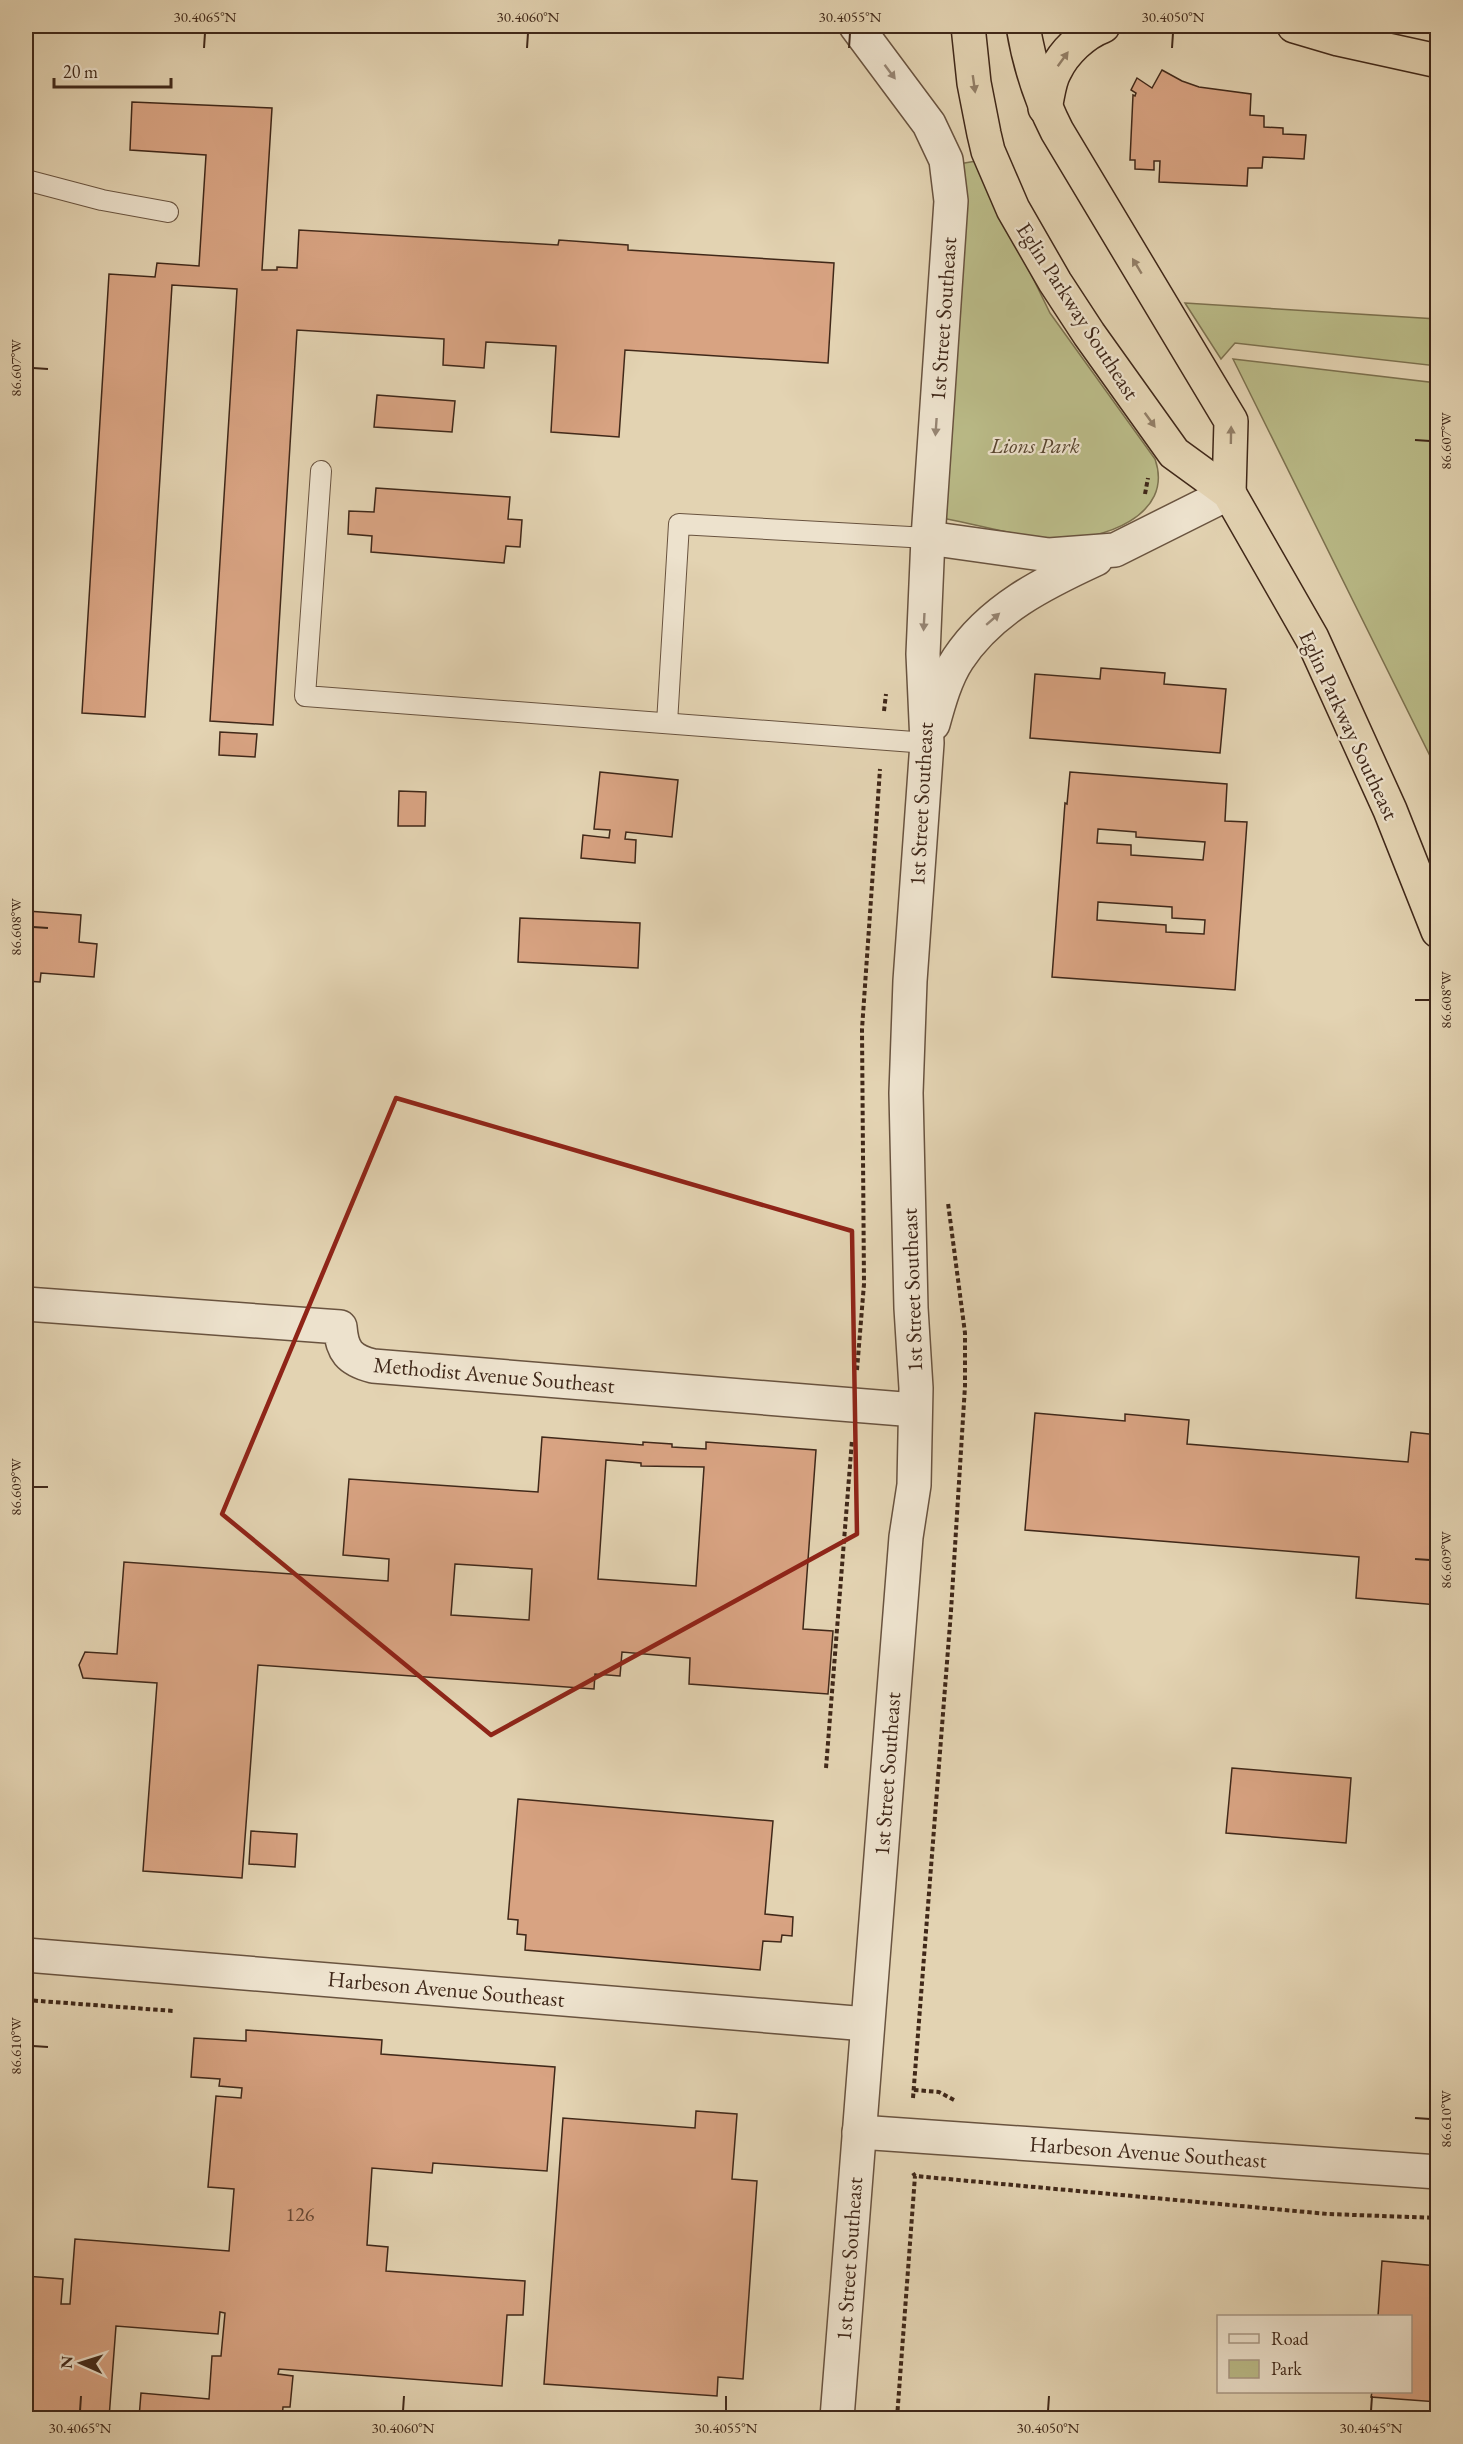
<svg xmlns="http://www.w3.org/2000/svg" width="1463" height="2444" font-family="'EB Garamond',serif">
	<rect width="100%" height="100%" fill="#e3d3b2"/>
	<filter id="stains"><feTurbulence type="fractalNoise" baseFrequency=".00333" numOctaves="4"/><feColorMatrix values="0 0 0 0 .2 0 0 0 0 .09 0 0 0 0 .02 0 0 0 .5 -.17"/></filter>
	<radialGradient id="worn" r=".72"><stop offset=".6" stop-color="#630" stop-opacity="0"/><stop offset="1" stop-color="#630" stop-opacity=".3"/></radialGradient>
	<g fill="#babb88" stroke="#7d7250" stroke-width="1.5">
		<path d="M 976,161 L 1050,313 L 1155,459 C 1175,516 1101,541 1056,539 C 1020,537 983,526 947,519 L 944,514 L 959,164 Z"/>
		<polygon points="1185,303 1437,319 1437,366 1235,343 1221,359"/>
		<polygon points="1233,359 1437,383 1437,770"/>
	</g>
	<g fill="#d8a382" stroke="#402819" stroke-width="1.5" fill-rule="evenodd">
		<polygon points="1162,70 1182,81 1199,87 1251,94 1250,115 1264,116 1264,127 1283,128 1283,134 1306,135 1304,159 1263,157 1262,168 1248,168 1247,186 1159,182 1160,161 1154,161 1154,170 1135,169 1135,160 1130,160 1133,95 1135,96 1136,93 1131,90 1137,78 1152,88"/>
		<polygon points="132,102 272,108 262,270 277,270 277,267 297,268 299,230 558,245 559,240 628,245 628,250 834,263 828,363 625,350 619,437 551,432 556,346 486,342 484,368 443,365 444,339 297,330 273,725 210,721 237,289 172,285 145,717 82,713 109,274 155,277 157,263 199,266 206,155 130,150"/>
		<polygon points="377,395 455,401 452,432 374,427"/>
		<polygon points="376,488 510,497 508,519 522,520 520,547 506,546 504,563 371,552 372,536 348,534 349,511 374,512"/>
		<polygon points="1101,668 1165,673 1164,684 1226,689 1220,753 1030,738 1035,674 1100,679"/>
		<polygon points="220,732 257,734 255,757 219,755"/>
		<polygon points="600,772 678,780 672,837 626,832 625,839 636,840 635,863 581,858 583,835 609,838 610,830 594,829"/>
		<path d="M 1070,772 L 1227,784 L 1225,821 L 1247,822 L 1235,990 L 1052,977 L 1065,803 L 1067,804 ZM 1098,829 L 1136,832 L 1136,837 L 1205,842 L 1203,860 L 1131,855 L 1131,845 L 1097,843 ZM 1098,902 L 1172,907 L 1172,918 L 1205,920 L 1204,934 L 1166,932 L 1166,925 L 1097,920 Z"/>
		<polygon points="399,791 426,792 425,826 398,826"/>
		<polygon points="27,911 81,915 79,942 97,944 94,977 41,973 40,982 26,981"/>
		<polygon points="520,918 640,923 638,968 518,962"/>
		<polygon points="1035,1413 1125,1421 1125,1414 1189,1420 1187,1444 1408,1462 1411,1432 1438,1435 1438,1605 1356,1598 1359,1557 1025,1530"/>
		<path d="M 542,1437 L 643,1445 L 643,1442 L 672,1444 L 672,1447 L 706,1449 L 706,1442 L 816,1450 L 803,1629 L 833,1631 L 828,1694 L 689,1684 L 690,1658 L 622,1652 L 620,1676 L 595,1674 L 594,1689 L 258,1665 L 242,1878 L 143,1871 L 157,1683 L 83,1678 L 79,1665 L 85,1652 L 117,1654 L 124,1562 L 388,1581 L 389,1559 L 343,1555 L 349,1479 L 538,1492 ZM 606,1460 L 641,1463 L 641,1466 L 704,1467 L 696,1586 L 598,1579 ZM 455,1564 L 532,1569 L 529,1620 L 451,1615 Z"/>
		<polygon points="1232,1768 1351,1778 1346,1843 1226,1833"/>
		<polygon points="518,1799 773,1821 765,1914 793,1917 792,1936 782,1935 781,1942 763,1941 760,1970 525,1950 526,1935 517,1934 518,1920 508,1919"/>
		<polygon points="251,1831 297,1834 295,1867 249,1864"/>
		<polygon points="246,2030 382,2040 381,2054 555,2067 547,2171 433,2163 432,2173 372,2168 367,2245 388,2247 386,2271 525,2281 523,2315 507,2315 502,2386 279,2369 278,2374 293,2376 290,2407 283,2407 282,2418 139,2418 141,2393 209,2399 212,2356 221,2356 225,2313 220,2312 218,2334 116,2326 109,2418 26,2418 26,2276 63,2279 61,2304 70,2304 75,2239 229,2251 234,2189 208,2187 216,2096 241,2098 242,2088 219,2086 220,2079 191,2077 194,2038 246,2041"/>
		<polygon points="696,2111 737,2114 732,2179 757,2181 743,2379 718,2377 717,2396 544,2384 563,2118 695,2128"/>
		<polygon points="1382,2261 1438,2266 1438,2402 1371,2397 1372,2392 1410,2392 1410,2316 1378,2316"/>
	</g>
	<g fill="none" stroke-linecap="round" stroke-linejoin="round">
		<defs>
			<g id="lane">
				<polyline points="26,180 102,200 168,212"/>
				<polyline points="321,471 305,696 927,743"/>
				<polyline points="667,723 679,524 928,538"/>
			</g>
			<g id="street">
				<polyline points="928,538 1049,555 1115,550 1229,493"/>
				<path d="M 933,724 C 939,702 946,677 958,659 C 991,609 1044,583 1096,559"/>
				<path d="M 26,1304 L 340,1327 C 342,1351 349,1360 373,1366 L 915,1410"/>
				<polyline points="26,1955 867,2024"/>
				<polyline points="859,2132 1438,2172"/>
				<polyline points="837,2418 906,1537 914,1485 916,1388 911,1308 906,1093 910,981 927,743 923,654 928,538 951,201 946,160 929,124 856,26"/>
			</g>
			<g id="highway">
				<polyline points="968,26 974,83 984,134 988,151 1013,209 1055,282 1089,334 1174,453 1229,493 1312,638 1390,810 1438,931"/>
				<path d="M 1023,26 C 1029,62 1040,98 1057,131 L 1231,421 L 1229,493"/>
				<polyline points="1294,26 1338,39 1438,61"/>
				<path d="M 1045,108 C 1048,96 1049,81 1055,71 C 1064,52 1084,33 1103,26"/>
			</g>
		</defs>
		<use href="#lane" stroke="#69533f" stroke-width="22"/>
		<use href="#street" stroke="#69533f" stroke-width="36"/>
		<use href="#highway" stroke="#402819" stroke-width="36"/>
		<g stroke="#402819" stroke-width="4" stroke-dasharray="4.5 3" stroke-linecap="butt">
			<polyline points="26,80 30,26"/>
			<polyline points="1145,494 1148,478"/>
			<polyline points="884,711 886,694"/>
			<polyline points="857,1370 864,1284 862,1029 880,769"/>
			<polyline points="826,1768 852,1440"/>
			<polyline points="26,2000 174,2011"/>
			<polyline points="914,2090 939,2092 956,2101"/>
			<polyline points="913,2098 951,1611 965,1386 965,1333 948,1203"/>
			<polyline points="913,2173 915,2176 1328,2214 1438,2218"/>
			<polyline points="897,2418 915,2176"/>
		</g>
		<use href="#lane" stroke="#ede2cd" stroke-width="20"/>
		<use href="#street" stroke="#ede2cd" stroke-width="33"/>
		<use href="#highway" stroke="#e3d3b2" stroke-width="33"/>
	</g>
	<defs><path id="oneway-solid" d="M-6-.8H1V-3.2L6.5 0L1 3.2V.8H-6Z" transform="scale(1.5)"/></defs>
	<g fill="#927e66">
		<use href="#oneway-solid" transform="translate(1063 59) rotate(-54)"/>
		<use href="#oneway-solid" transform="translate(974 84) rotate(82)"/>
		<use href="#oneway-solid" transform="translate(1137 266) rotate(-121)"/>
		<use href="#oneway-solid" transform="translate(1150 420) rotate(54)"/>
		<use href="#oneway-solid" transform="translate(1231 435) rotate(-89)"/>
	</g>
	<g fill="#968573">
		<use href="#oneway-solid" transform="translate(890 72) rotate(53)"/>
		<use href="#oneway-solid" transform="translate(936 427) rotate(94)"/>
		<use href="#oneway-solid" transform="translate(993 619) rotate(-41)"/>
		<use href="#oneway-solid" transform="translate(924 622) rotate(93)"/>
	</g>
	<path fill="none" stroke="#8f2418" stroke-width="4.5" stroke-linejoin="round" d="M 396,1098 L 852,1231 L 857,1534 L 491,1735 L 222,1514 Z"/>
	<path fill="none" stroke="#402819" stroke-width="2" d="M 204,48 L 205,33M 527,48 L 528,33M 849,48 L 850,33M 1172,48 L 1173,33M 33,368 L 48,369M 1415,440 L 1430,441M 33,927 L 48,928M 1415,1000 L 1430,1000M 33,1487 L 48,1487M 1415,1559 L 1430,1560M 33,2046 L 48,2047M 1415,2118 L 1430,2119M 80,2411 L 81,2396M 403,2411 L 404,2396M 726,2411 L 726,2396M 1048,2411 L 1049,2396M 1371,2411 L 1372,2396"/>
	<g text-anchor="middle" dominant-baseline="central" stroke-width="4.5" stroke-linejoin="round" paint-order="stroke">
		<g font-size="20" fill="#664733">
			<text x="300" y="2214">126</text>
		</g>
		<g font-size="22" fill="#402819" stroke="#ede2cd">
			<text transform="translate(1078 311) rotate(57)">Eglin Parkway Southeast</text>
			<text transform="translate(943 319) rotate(-86)">1st Street Southeast</text>
			<text transform="translate(1349 725) rotate(65)">Eglin Parkway Southeast</text>
			<text transform="translate(921 804) rotate(-87)">1st Street Southeast</text>
			<text transform="translate(912 1290) rotate(-92)">1st Street Southeast</text>
			<text transform="translate(494 1375) rotate(5)">Methodist Avenue Southeast</text>
			<text transform="translate(887 1774) rotate(-86)">1st Street Southeast</text>
			<text transform="translate(446 1989) rotate(5)">Harbeson Avenue Southeast</text>
			<text transform="translate(1148 2152) rotate(4)">Harbeson Avenue Southeast</text>
			<text transform="translate(849 2259) rotate(-86)">1st Street Southeast</text>
		</g>
		<g font-size="22" font-style="italic" fill="#58452f" stroke="#ede2cd">
			<text x="1035" y="445">Lions Park</text>
		</g>
	</g>
	<rect width="1463" height="2444" fill="none" stroke="#e3d3b2" stroke-width="66"/>
	<rect x="1217" y="2315" width="195" height="78" fill="#ede2cd" stroke="#a89885" stroke-width="1.5"/>
	<rect x="1229" y="2334" width="30" height="9" fill="#ede2cd" stroke="#a89885" stroke-width="1.5"/>
	<text x="1271" y="2345" font-size="18" fill="#402819">Road</text>
	<rect x="1229" y="2360" width="30" height="18" fill="#babb88" stroke="#a89885" stroke-width="1.5"/>
	<text x="1271" y="2375" font-size="18" fill="#402819">Park</text>
	<g transform="translate(81 2363) rotate(273)" stroke="#ede2cd" stroke-width="4.5" paint-order="stroke">
	<path d="M0-4.5L10 22L0 15L-10 22Z" fill="#402819"/>
	<text y="-9" font-size="16" font-weight="bold" text-anchor="middle" fill="#402819">N</text>
	</g>
	<path d="M54 78v9h117v-9" fill="none" stroke="#402819" stroke-width="3"/>
	<text x="63" y="78" font-size="18" fill="#402819" stroke="#ede2cd" stroke-width="4.5" paint-order="stroke">20 m</text>
	<rect x="33" y="33" width="1397" height="2378" fill="none" stroke="#402819" stroke-width="2"/>
	<g font-size="15" text-anchor="middle" fill="#402819">
		<text x="205" y="22">30.4065°N</text>
		<text x="528" y="22">30.4060°N</text>
		<text x="850" y="22">30.4055°N</text>
		<text x="1173" y="22">30.4050°N</text>
		<text transform="translate(16 368) rotate(-90)" y="5">86.607°W</text>
		<text transform="translate(1446 441) rotate(-90)" y="5">86.607°W</text>
		<text transform="translate(16 927) rotate(-90)" y="5">86.608°W</text>
		<text transform="translate(1446 1000) rotate(-90)" y="5">86.608°W</text>
		<text transform="translate(16 1487) rotate(-90)" y="5">86.609°W</text>
		<text transform="translate(1446 1560) rotate(-90)" y="5">86.609°W</text>
		<text transform="translate(16 2046) rotate(-90)" y="5">86.610°W</text>
		<text transform="translate(1446 2119) rotate(-90)" y="5">86.610°W</text>
		<text x="80" y="2433">30.4065°N</text>
		<text x="403" y="2433">30.4060°N</text>
		<text x="726" y="2433">30.4055°N</text>
		<text x="1048" y="2433">30.4050°N</text>
		<text x="1371" y="2433">30.4045°N</text>
	</g>
	<rect width="100%" height="100%" filter="url(#stains)"/>
	<rect width="100%" height="100%" fill="url(#worn)"/>
</svg>
